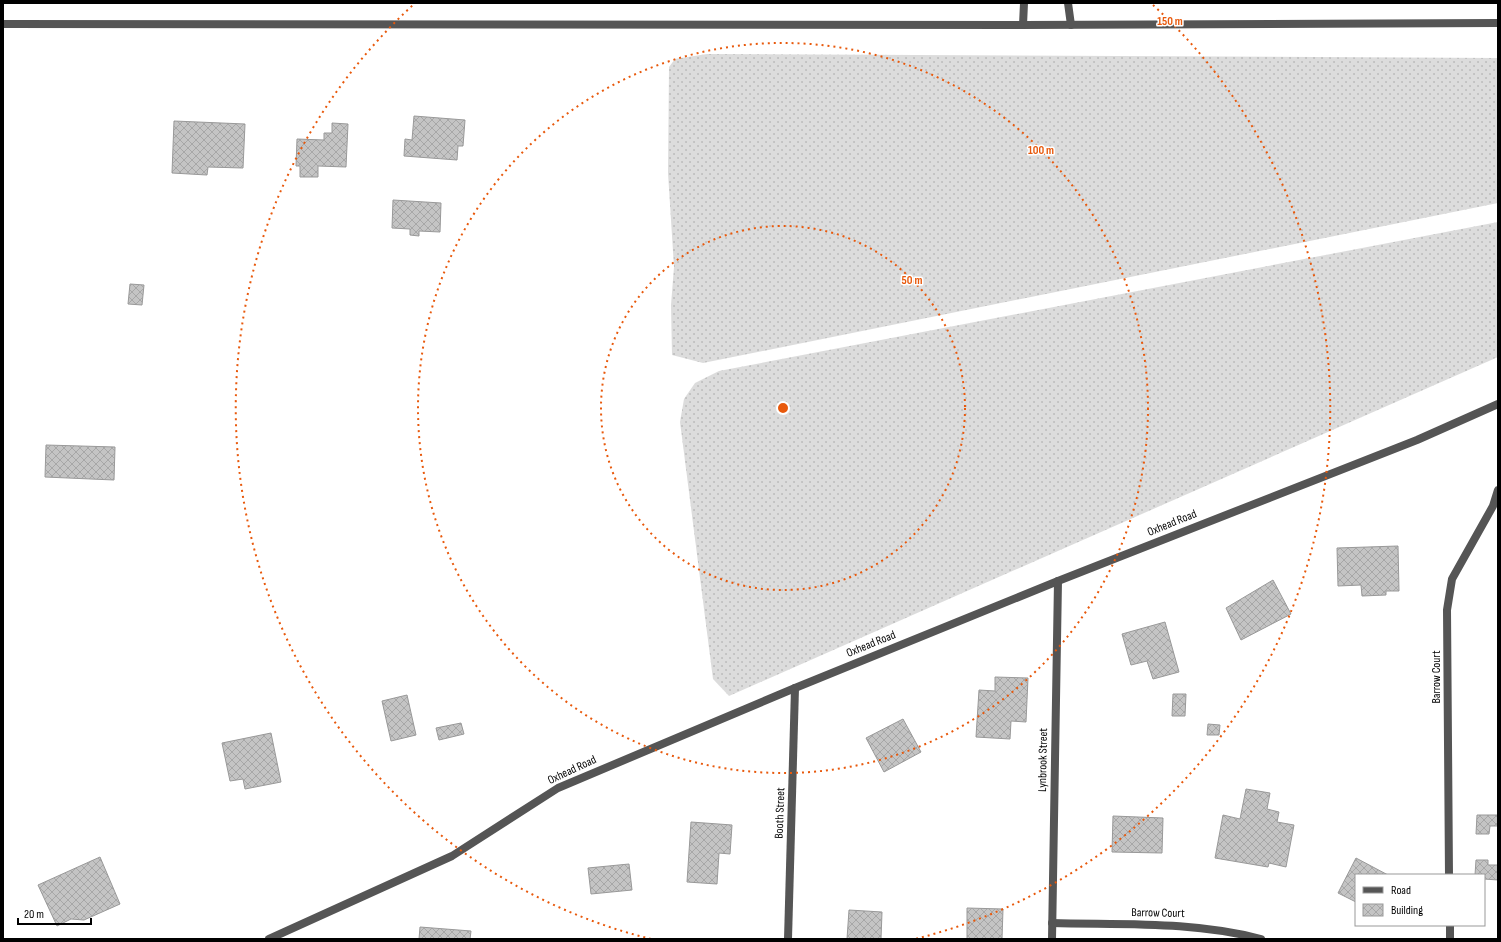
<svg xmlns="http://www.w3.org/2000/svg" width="1501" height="942" font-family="'Sofia Sans Condensed',sans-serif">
	<defs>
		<pattern id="grass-dots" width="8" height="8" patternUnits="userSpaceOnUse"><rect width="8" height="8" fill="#dcdcdc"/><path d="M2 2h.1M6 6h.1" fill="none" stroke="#bbb" stroke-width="1.8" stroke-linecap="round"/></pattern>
		<pattern id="building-cross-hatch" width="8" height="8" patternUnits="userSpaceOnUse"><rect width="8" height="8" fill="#c4c4c4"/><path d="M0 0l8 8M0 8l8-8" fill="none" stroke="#a7a7a7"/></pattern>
	</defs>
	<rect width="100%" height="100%" fill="#fff"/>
	<g fill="url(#grass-dots)">
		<polygon points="707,54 1498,58 1498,203 703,363 672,355 671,305 674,267 668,173 669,67 675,59"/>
		<polygon points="1498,222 1498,357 729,696 713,679 680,422 684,399 695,383 719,371"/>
	</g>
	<g fill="url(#building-cross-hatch)" stroke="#999">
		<polygon points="414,116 465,120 463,146 458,146 457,160 404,156 405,139 412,140"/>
		<polygon points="174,121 245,124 243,168 208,167 207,175 172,173"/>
		<polygon points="332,123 348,124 346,167 318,166 318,177 300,177 300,166 296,166 297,139 324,140 324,133 332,133"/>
		<polygon points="393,200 441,203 440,232 419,231 419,236 410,235 410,229 392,228"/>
		<polygon points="130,284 144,285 142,305 128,304"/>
		<polygon points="46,445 115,447 114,480 45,477"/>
		<polygon points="1398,546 1399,591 1386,591 1386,595 1362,596 1361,585 1338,586 1337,548"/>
		<polygon points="1273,580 1291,614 1241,640 1226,608"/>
		<polygon points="1165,622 1179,672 1153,679 1147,661 1131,665 1122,634"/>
		<polygon points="995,677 1028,678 1026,722 1011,721 1010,739 976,737 979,690 995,691"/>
		<polygon points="1173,694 1186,694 1185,716 1172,716"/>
		<polygon points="407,695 416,735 391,741 382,701"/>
		<polygon points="903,719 921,752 884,772 866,738"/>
		<polygon points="461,723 464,734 439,740 436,728"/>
		<polygon points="1208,724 1220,725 1219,735 1207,735"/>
		<polygon points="271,733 281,782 245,789 243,779 230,781 222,743"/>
		<polygon points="1246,789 1270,793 1267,809 1279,812 1277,822 1294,825 1286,867 1269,863 1268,867 1215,858 1223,815 1240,819"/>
		<polygon points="1477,815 1498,815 1498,826 1490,826 1489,834 1476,834"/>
		<polygon points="1113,816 1163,818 1162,853 1112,852"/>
		<polygon points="691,822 732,825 730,854 719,853 717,884 687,882"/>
		<polygon points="100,857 120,904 84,920 71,919 57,926 38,885"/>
		<polygon points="1356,858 1388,875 1356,875 1356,902 1338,893"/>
		<polygon points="1476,860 1488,860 1488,865 1498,865 1498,880 1484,879 1484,875 1475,875"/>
		<polygon points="629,864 632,890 591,894 588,868"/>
		<polygon points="967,908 1003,909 1002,939 967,939"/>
		<polygon points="849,910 882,912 881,939 847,939"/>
		<polygon points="420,927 471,931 470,939 419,939"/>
	</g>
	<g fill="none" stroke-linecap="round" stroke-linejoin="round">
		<g stroke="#555" stroke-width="8">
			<polyline points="1068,3 1071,25"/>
			<polyline points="1023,25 1024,3"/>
		</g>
		<g stroke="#555" stroke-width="8">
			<polyline points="3,24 1023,25 1498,23"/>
			<polyline points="1449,875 1447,610 1452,579 1493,506 1498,490"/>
			<path d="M 1052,923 C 1122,925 1193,921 1261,939"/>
			<polyline points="1450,925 1450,939"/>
			<polyline points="269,939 452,856 558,788 795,688 1058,581 1417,440 1498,404"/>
			<polyline points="788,939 795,688"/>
			<polyline points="1052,939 1058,581"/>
		</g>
	</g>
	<g fill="none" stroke="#e8590c" stroke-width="2" stroke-dasharray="2 4">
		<circle cx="783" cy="408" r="182"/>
		<circle cx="783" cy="408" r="365"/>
		<path d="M651 939A547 547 0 0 1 413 5M1153 5A547 547 0 0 1 915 939"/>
	</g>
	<g text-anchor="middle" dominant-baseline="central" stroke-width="3" stroke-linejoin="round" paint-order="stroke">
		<g font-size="12" fill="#000" stroke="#fff">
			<text transform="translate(1172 523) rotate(-22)">Oxhead Road</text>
			<text transform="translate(871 644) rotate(-22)">Oxhead Road</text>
			<text transform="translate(1436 677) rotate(-90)">Barrow Court</text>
			<text transform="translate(1043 760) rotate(-89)">Lynbrook Street</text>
			<text transform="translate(572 770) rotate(-25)">Oxhead Road</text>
			<text transform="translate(780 813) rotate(-88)">Booth Street</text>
			<text transform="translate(1158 913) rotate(1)">Barrow Court</text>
		</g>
	</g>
	<circle cx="783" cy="408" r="6" fill="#e8590c" stroke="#fff" stroke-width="2"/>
	<g font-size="12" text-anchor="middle" font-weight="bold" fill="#e8590c" stroke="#fff" stroke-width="3" stroke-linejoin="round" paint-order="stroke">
		<text x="1170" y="25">150 m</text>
		<text x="1041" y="154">100 m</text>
		<text x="912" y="284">50 m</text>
	</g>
	<rect width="1501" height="942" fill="none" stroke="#000000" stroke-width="8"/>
	<rect x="1355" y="874" width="130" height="52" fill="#ffffff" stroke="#999999"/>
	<rect x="1363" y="887" width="20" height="6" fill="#555555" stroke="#999999"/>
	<text x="1391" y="894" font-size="12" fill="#000000">Road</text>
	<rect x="1363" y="904" width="20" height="12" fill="url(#building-cross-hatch)" stroke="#999999"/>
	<text x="1391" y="914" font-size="12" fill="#000000">Building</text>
	<path d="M18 918v6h73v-6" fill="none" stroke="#000000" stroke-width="2"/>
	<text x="24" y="918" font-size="12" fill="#000000" stroke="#ffffff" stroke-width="3" paint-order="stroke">20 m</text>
</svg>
